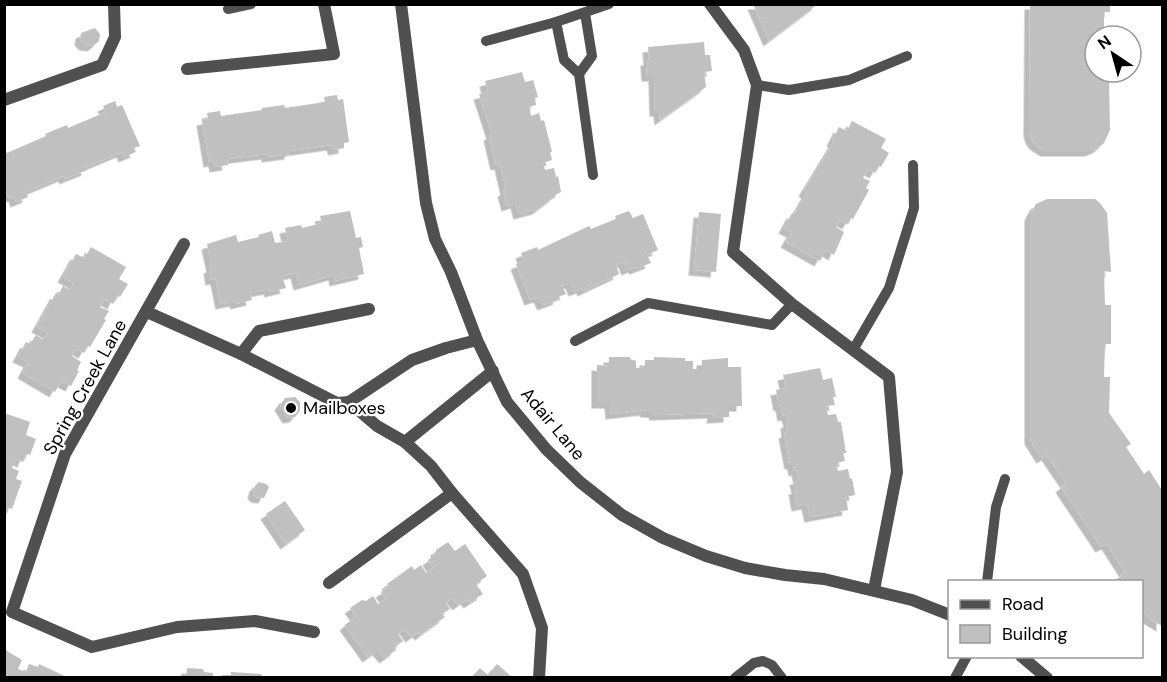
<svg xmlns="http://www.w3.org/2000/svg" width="1167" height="682" font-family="'DM Sans',sans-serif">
	<defs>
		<filter id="shadow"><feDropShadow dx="-5.5" dy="5.5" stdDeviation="0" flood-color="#0004"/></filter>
	</defs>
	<rect width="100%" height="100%" fill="#fff"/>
	<g fill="#c0c0c0" filter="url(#shadow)">
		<polygon points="753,4 818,4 769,41"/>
		<polygon points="1030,4 1110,4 1110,12 1104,12 1104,36 1095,36 1095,72 1103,72 1103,80 1109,80 1110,130 1104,143 1098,148 1090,151 1046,151 1035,144 1031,138 1029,131"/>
		<polygon points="95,28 100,34 99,41 93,46 85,45 80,40 81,33"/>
		<polygon points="704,42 705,55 710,55 712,71 704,72 706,87 660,120 659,111 655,111 654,76 647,76 646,60 649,60 648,47"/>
		<polygon points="522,72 525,82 533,80 538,97 535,98 536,105 529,107 531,116 539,113 541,121 544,120 552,152 550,152 552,160 543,163 545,170 554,168 556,177 558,176 561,192 555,195 555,196 538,209 519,214 516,203 507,206 503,191 506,190 500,164 496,165 489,135 492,134 479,94 488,92 485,81"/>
		<polygon points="337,95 338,100 343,99 349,142 344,143 344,148 334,150 332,145 290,151 290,154 267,157 267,154 227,159 228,165 215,167 214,161 209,162 202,120 208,119 207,113 220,111 221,116 262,110 262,108 284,105 285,108 325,102 324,97"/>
		<polygon points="115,101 117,107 122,105 140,146 134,148 136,152 124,157 122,152 86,167 87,170 65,179 64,176 26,192 28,197 16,202 14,196 9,198 4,187 4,146 7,153 46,136 45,134 67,125 68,128 106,112 103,106"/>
		<polygon points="852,121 886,139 881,148 889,153 881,167 879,166 875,173 868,169 863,178 870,181 866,188 869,190 853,219 851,218 848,224 840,220 836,227 844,232 834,255 826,250 820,261 786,242 792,232 784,228 792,213 795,214 807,193 804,191 834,142 832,141 839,127 847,131"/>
		<polygon points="1047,199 1095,199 1100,203 1107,213 1111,272 1104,271 1105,305 1111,305 1111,344 1105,344 1104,377 1110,377 1109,413 1131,444 1126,447 1144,474 1149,470 1162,490 1162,626 1150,619 1142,607 1142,582 1124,582 1120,575 1125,572 1107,544 1101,547 1061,487 1066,483 1047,455 1042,458 1030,439 1030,215 1036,204"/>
		<polygon points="350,211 356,238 361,237 363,247 359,248 364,274 335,281 334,275 299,285 296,273 282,276 286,288 270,292 269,289 250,293 252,300 236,304 235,301 221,304 216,279 211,280 209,268 212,267 207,244 236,235 238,242 259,237 258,235 272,231 275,243 288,241 285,228 301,225 302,228 322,223 320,216"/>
		<polygon points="629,211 633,218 643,214 658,250 647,255 651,263 635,269 634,267 627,270 624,262 616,265 619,274 583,291 582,288 574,291 571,283 562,286 566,294 558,297 559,299 543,305 539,297 530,300 516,264 524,261 521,253 537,247 538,250 589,226 591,229 616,219 615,216"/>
		<polygon points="699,212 721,214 716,272 694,270"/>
		<polygon points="91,247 126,267 119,279 128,284 120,297 117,295 113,304 104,299 100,307 109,311 104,319 106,320 90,347 88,346 84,353 76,349 72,356 81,362 77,370 79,371 71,386 61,381 55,392 23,373 29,362 18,357 26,342 30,344 36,335 43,340 48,333 37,327 56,293 58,295 63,286 70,290 74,283 63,277 76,254 85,258"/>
		<polygon points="609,357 630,357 630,359 636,361 636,368 645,367 645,360 654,360 654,357 685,358 685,361 693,361 693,369 702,369 702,360 728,358 728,367 741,367 742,406 729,406 729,417 712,418 713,413 655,415 654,412 645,412 646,410 611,414 610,403 597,403 597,365 609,366"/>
		<polygon points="820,368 823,380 832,378 836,397 833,397 835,405 826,406 828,415 836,414 838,422 841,422 846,453 843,453 845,461 836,463 838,471 848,469 850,479 852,478 855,495 846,497 848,510 810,517 807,504 797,506 794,489 797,489 795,479 799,479 797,470 794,471 793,464 790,464 784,433 787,432 786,423 789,422 787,415 783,416 781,405 779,406 776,390 786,388 783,375"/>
		<polygon points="295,397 300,402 300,411 295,417 288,418 280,405 285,398"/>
		<polygon points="4,413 30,422 26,435 36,439 30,455 26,454 23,462 16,459 12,468 19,471 16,479 22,481 12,509 4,506"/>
		<polygon points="259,482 266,484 269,487 264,498 256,497 253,493 255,486"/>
		<polygon points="285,501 305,530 286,544 266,514"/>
		<polygon points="448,542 455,551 465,544 487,576 476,584 483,594 469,603 466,599 458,605 452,598 446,603 450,609 442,614 445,617 420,635 418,632 411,637 405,629 398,634 403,641 395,647 396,650 385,658 378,650 368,657 345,625 356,616 350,608 362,600 366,601 373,596 378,604 386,599 381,592 389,587 387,584 412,566 414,570 421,565 426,573 433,568 428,560 436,554 436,550"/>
		<polygon points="4,649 22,660 18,669 26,672 29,664 38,667 39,664 69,678 4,678"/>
		<polygon points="497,664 513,678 471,678 480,668 488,675"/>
		<polygon points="187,668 203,669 204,672 213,673 213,678 186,678"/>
		<polygon points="231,672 262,674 261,678 222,678 222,675 231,675"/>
	</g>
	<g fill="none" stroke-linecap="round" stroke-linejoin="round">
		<g stroke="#505050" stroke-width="10">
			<polyline points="228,9 251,4"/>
			<polyline points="486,41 556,22"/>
			<polyline points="579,74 592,56 585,13"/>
			<polyline points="757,85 789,90 849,80 907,56"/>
			<polyline points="593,175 579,74 564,60 556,22 609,4"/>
			<polyline points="575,341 648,303 772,325 792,304"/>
			<polyline points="853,350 889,288 914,208 913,165"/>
			<polyline points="987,582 996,507 1005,479"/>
			<polyline points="735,678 754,663 763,661 772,665 782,678"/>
			<polyline points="955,678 967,656"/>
		</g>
		<g stroke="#505050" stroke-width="12">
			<polyline points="401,4 426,203 435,239 451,272 477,340 507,402 546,449 580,482 622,515 663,538 706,556 745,568 785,575 824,579 912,600 950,615"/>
			<polyline points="710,4 744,50 757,85 733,252 792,304 889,377 897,472 874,590"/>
			<polyline points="187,69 334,54 324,4"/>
			<polyline points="4,100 102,65 115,37 114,4"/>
			<polyline points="184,244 65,454 12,612 92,647 177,627 255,621 314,632"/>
			<polyline points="147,312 241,354 337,403 349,402 377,426 405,442 431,466 452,493 523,574 542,628 539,678"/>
			<polyline points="241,354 259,331 369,309"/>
			<polyline points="349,402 412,360 446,348 477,340"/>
			<polyline points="405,442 493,371"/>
			<polyline points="329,583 452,493"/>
			<polyline points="1021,656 1047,678"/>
		</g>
	</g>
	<circle fill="#000" stroke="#fff" stroke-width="2" cx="291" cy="408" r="6"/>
	<g text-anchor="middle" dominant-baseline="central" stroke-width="4.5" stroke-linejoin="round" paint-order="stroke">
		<g font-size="18" fill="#000" stroke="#fff">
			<text transform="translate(85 387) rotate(-61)">Spring Creek Lane</text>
			<text transform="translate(553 424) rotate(50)">Adair Lane</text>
		</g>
		<g font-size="18" fill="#000" stroke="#fff" text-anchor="start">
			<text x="303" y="408">Mailboxes</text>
		</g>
	</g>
	<rect width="1167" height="682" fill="none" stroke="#000000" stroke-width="12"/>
	<rect x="948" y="580" width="195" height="78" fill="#ffffff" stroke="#999999" stroke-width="1.5"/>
	<rect x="960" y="600" width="30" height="9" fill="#505050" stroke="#999999" stroke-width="1.5"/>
	<text x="1002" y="610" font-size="18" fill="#000000">Road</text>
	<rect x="960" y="625" width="30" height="18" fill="#c0c0c0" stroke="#999999" stroke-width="1.5"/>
	<text x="1002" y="640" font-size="18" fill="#000000">Building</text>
	<g transform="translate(1113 54) rotate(324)"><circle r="28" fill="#ffffff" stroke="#999999" stroke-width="1.5"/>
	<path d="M0-4.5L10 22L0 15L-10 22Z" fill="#000000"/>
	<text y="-9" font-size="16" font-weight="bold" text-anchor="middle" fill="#000000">N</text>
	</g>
</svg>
